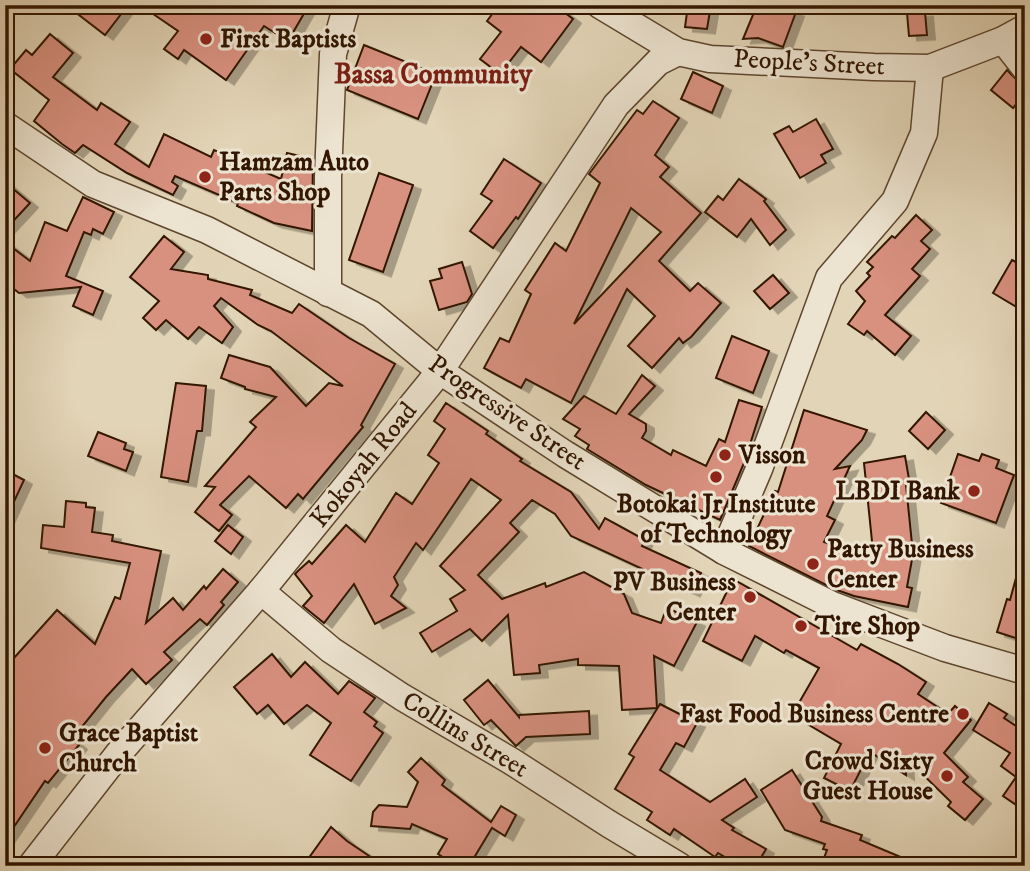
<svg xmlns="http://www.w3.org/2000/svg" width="1030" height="871" font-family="'IM FELL DW Pica',serif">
	<defs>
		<filter id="shadow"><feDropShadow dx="8" dy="4.5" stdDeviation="0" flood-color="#0004"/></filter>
	</defs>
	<rect width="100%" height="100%" fill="#e2d4b6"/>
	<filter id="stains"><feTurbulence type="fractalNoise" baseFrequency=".00286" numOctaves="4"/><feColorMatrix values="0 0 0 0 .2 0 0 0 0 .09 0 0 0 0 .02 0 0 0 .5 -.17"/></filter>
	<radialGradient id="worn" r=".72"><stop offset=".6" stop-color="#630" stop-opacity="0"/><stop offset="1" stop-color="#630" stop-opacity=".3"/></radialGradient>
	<g fill="#d8907f" stroke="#321601" stroke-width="2" fill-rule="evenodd" filter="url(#shadow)">
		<polygon points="66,5 128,5 105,35"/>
		<polygon points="140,5 309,5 288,41 264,26 226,80 184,50 178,59 164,49 178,31"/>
		<polygon points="499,5 555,5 573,19 541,62 521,47 500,74 480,59 501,32 487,21"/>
		<polygon points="688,5 711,5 707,29 685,27"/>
		<polygon points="757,5 780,5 796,12 783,47 758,38 743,39"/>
		<polygon points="925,12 927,35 909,36 907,13"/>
		<polygon points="50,34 73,53 53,77 97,110 101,103 130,122 115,144 149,167 164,134 211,157 214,150 281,179 287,153 313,159 312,231 274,223 237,206 238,203 175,176 172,182 178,186 173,195 127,173 83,145 75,153 62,144 34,121 49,100 10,69 26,50 32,55"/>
		<polygon points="364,45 436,74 418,119 347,90"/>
		<polygon points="1007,70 1019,82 1025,83 1025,93 1013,108 991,90"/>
		<polygon points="693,72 723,86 712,113 681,99"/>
		<path d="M 653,101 L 679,118 L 655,155 L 669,167 L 660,177 L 701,213 L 659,261 L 690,291 L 698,283 L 721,303 L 691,337 L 683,343 L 679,338 L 652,368 L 628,346 L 655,316 L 627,289 L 571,403 L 526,379 L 521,388 L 484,368 L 500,338 L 509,342 L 531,294 L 525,290 L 555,243 L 566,251 L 600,183 L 589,174 L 637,110 L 643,114 ZM 631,208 L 661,232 L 574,324 Z"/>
		<polygon points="816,119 833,149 821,155 826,163 800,178 774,134 789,126 793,132"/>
		<polygon points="504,159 541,183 518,219 516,217 493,248 470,231 492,201 481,194"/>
		<polygon points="379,173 413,185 383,272 349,260"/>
		<polygon points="739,179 766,199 764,201 786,230 770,245 751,219 737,237 705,212 718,196 723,200"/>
		<polygon points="5,182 30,203 5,230"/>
		<polygon points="83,197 114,212 103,234 93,229 91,235 84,232 66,276 103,291 93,315 73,306 81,287 19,293 5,282 5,242 30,261 45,222 67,231"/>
		<polygon points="916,215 932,230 921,241 930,249 912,269 920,276 885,315 911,336 895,355 867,331 864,335 848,324 865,301 856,291 870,276 867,273 873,267 867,262 892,236 895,238"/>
		<polygon points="164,236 184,252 171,269 208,275 208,279 252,290 250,295 292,313 299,304 349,338 395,364 361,425 363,427 303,499 298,494 286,508 249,476 220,505 232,515 219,531 195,512 215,487 205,486 256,427 250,422 276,397 245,389 245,387 221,378 229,355 270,367 306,406 329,383 343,386 271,331 258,325 221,298 214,306 233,327 222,343 199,327 188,339 166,320 156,330 143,318 159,301 130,277"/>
		<polygon points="1012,260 1025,267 1025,312 993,293"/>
		<polygon points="462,262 472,294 467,302 439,310 430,281 442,278 439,269"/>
		<polygon points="773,275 789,293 770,309 754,291"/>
		<polygon points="732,336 769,351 753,393 716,378"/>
		<polygon points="642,375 655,386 629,414 646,424 646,431 642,438 671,455 673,450 706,466 719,439 725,442 739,400 762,407 744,463 720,520 646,485 587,449 589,445 575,436 580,429 563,419 584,396 616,414"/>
		<polygon points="176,383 206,386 202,431 197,431 188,482 161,477"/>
		<polygon points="446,403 488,431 486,434 522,459 520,461 571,492 599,529 605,518 645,540 642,546 701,573 692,592 571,536 555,514 532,500 510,523 519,532 478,575 502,599 545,583 546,587 584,572 624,594 632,613 661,623 664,615 667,617 672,610 697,622 674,666 654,656 657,708 622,710 619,666 578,665 578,659 539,665 540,673 514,675 508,615 482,641 470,629 432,652 420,633 457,611 450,599 465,590 440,566 501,500 471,479 423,550 416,543 394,577 398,585 391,596 406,608 375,624 354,584 324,623 303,606 312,596 295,574 299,570 309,561 312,564 346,525 365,542 396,493 412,504 439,463 428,455 445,429 434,421"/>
		<polygon points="804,410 867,430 862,440 835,469 850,466 827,516 835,520 824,542 874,561 864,463 905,456 910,485 906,485 913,554 907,587 912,588 908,607 854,596 834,589 749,546 775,491 778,492"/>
		<polygon points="926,412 945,430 928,449 909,431"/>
		<polygon points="98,432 126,443 124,449 133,452 126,471 88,456"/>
		<polygon points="958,454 979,461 982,454 999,460 996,468 1014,475 996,523 941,503"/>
		<polygon points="5,470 24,480 5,521"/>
		<polygon points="66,501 86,503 86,507 95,508 92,532 113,535 112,541 161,551 146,623 173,598 183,610 204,586 206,589 223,569 238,582 221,602 224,605 207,625 200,619 164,652 172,660 146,684 132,669 106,697 72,739 79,745 48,783 45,781 5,840 5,668 57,610 95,644 115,597 120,599 130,563 41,548 43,525 64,527"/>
		<polygon points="228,525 243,537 231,554 215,541"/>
		<polygon points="1019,567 1025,568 1025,641 997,632 1007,599 1010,600"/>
		<polygon points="733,579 857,650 861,644 898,664 926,682 918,694 948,714 955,706 971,720 944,753 968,777 963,782 983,799 965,820 948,806 951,802 905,757 906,775 870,752 850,791 824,778 841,744 792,715 819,668 786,650 784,653 755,636 742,661 703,641"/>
		<polygon points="272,654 291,677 305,662 338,694 349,681 375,698 364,712 377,722 374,726 383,733 351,781 310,755 331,723 307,705 284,724 268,705 257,714 234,687"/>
		<polygon points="488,680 519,717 519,715 589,711 590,734 526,737 516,746 491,720 484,725 464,700"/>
		<polygon points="989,703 1007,714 1004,718 1025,732 1025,811 1003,796 1016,777 1001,766 1010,753 973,730"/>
		<polygon points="660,704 697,723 684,747 676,743 660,770 710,802 745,779 757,797 722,820 734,828 732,830 766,849 756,866 740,866 718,853 715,857 674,829 670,835 647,820 652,812 615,789 634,757 629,754"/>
		<polygon points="421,758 445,780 442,785 491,822 501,806 516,815 505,836 492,828 469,866 457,866 438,854 447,839 412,824 410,829 371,826 373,812 379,805 407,807 418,782 408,772"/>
		<polygon points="792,770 822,817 821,821 862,835 860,840 922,866 821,866 827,850 823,849 825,844 785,830 761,790"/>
		<polygon points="331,827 347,841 384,866 303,866"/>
	</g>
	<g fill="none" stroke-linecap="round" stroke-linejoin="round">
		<defs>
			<g id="minor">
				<polyline points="600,5 678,52 710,59 874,67 930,68 1003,40 1025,28"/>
				<polyline points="1003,40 1025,68"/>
				<polyline points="5,125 93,184 207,230 371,314 440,371 565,454 724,551 832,605 945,648 1025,671"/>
				<polyline points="328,293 328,177 333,54 347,5"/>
				<polyline points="724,551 759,469 829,278 895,201 924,133 930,68"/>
				<polyline points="261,591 331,650 402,697 511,761 609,824 679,866"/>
				<polyline points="31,866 119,753 261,591 440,371 616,105 658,62 678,52"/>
			</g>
		</defs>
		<use href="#minor" stroke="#5e462e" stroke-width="29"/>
		<use href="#minor" stroke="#ece3d0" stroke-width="26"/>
	</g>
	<g fill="#8f2418" stroke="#ece3d0" stroke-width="2.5">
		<circle cx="206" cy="39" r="7"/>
		<circle cx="205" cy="177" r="7"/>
		<circle cx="725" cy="455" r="7"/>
		<circle cx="716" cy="477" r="7"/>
		<circle cx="974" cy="491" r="7"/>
		<circle cx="813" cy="564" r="7"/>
		<circle cx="750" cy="597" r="7"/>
		<circle cx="801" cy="626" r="7"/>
		<circle cx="963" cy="714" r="7"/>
		<circle cx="45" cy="748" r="7"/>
		<circle cx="947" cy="776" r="7"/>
	</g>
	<g text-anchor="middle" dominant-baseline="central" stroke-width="6" stroke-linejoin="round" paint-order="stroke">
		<g font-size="26" font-weight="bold" fill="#321601" stroke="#ece3d0" text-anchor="start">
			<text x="220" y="39">First Baptists</text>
			<text x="219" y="162">Hamzam Auto<tspan x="219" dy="30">Parts Shop</tspan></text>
			<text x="739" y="455">Visson</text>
			<text x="960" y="491" text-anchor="end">LBDI Bank</text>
			<text x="716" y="504" text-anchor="middle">Botokai Jr Institute<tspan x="716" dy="30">of Technology</tspan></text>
			<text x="827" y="549">Patty Business<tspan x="827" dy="30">Center</tspan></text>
			<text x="736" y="582" text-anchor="end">PV Business<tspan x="736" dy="30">Center</tspan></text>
			<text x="815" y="626">Tire Shop</text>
			<text x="949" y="714" text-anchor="end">Fast Food Business Centre</text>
			<text x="59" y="733">Grace Baptist<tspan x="59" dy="30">Church</tspan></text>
			<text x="933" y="761" text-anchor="end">Crowd Sixty<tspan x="933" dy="30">Guest House</tspan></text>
		</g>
		<g font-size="26" fill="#321601" stroke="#ece3d0">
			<text transform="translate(809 63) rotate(3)">People's Street</text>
			<text transform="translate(507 413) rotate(34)">Progressive Street</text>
			<text transform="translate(364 465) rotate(-51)">Kokoyah Road</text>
			<text transform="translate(465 735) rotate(31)">Collins Street</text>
		</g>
		<g font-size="28" font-weight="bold" fill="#7a1f14" stroke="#ece3d0">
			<text x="433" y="74">Bassa Community</text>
		</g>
	</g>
	<rect width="1030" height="871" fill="none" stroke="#e2d4b6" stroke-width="28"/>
	<rect x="7" y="7" width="1016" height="857" fill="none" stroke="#321601" stroke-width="3.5"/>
	<rect x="14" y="14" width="1002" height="843" fill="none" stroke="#321601" stroke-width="2"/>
	<rect width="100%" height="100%" filter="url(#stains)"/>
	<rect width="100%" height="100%" fill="url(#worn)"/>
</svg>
